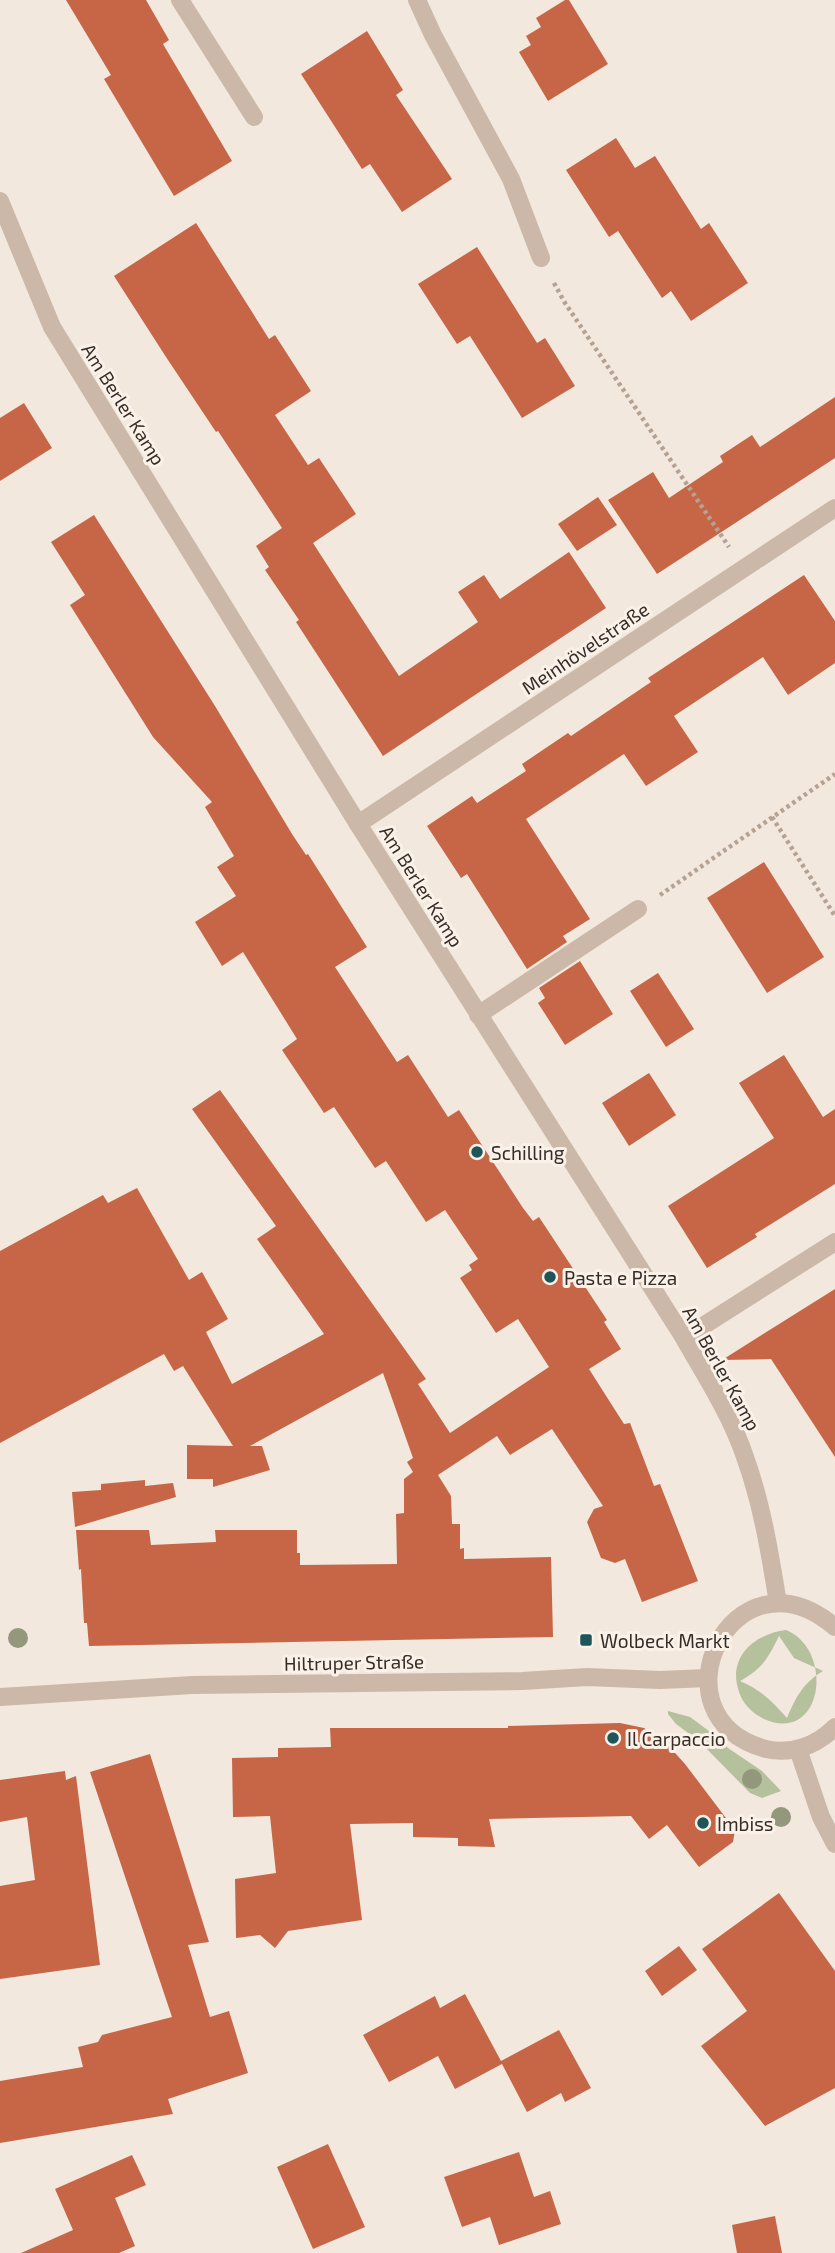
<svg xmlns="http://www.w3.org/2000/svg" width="835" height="2253" font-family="'Exo 2',sans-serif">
	<rect width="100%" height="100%" fill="#f2e8dd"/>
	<g fill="#b5c19c" fill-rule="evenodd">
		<path d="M 786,1630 C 835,1650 823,1745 764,1719 C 752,1713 743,1704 739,1692 C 727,1657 754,1634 786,1630 ZM 779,1636 L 794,1658 L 823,1671 C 803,1683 796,1697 787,1718 C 772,1701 761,1690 740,1681 C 763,1668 768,1658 779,1636 Z"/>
		<polygon points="668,1711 690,1717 709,1731 728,1748 762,1771 781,1791 762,1798 750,1793 699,1741 676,1724 668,1714"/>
	</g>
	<g fill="#c66647">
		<polygon points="66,0 146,0 169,40 163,44 232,161 174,196 104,79 111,75"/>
		<polygon points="565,0 569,0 608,64 548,101 519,52 531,45 526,36 541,27 536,18"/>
		<polygon points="367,31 403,90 396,95 452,179 402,212 370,164 362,169 301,74"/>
		<polygon points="616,138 635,168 655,156 701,229 709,223 748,283 691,321 671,291 662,298 618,231 609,237 566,170"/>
		<polygon points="196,223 269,339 275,335 311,391 275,415 308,465 319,458 356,514 313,543 399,676 478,622 458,592 484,575 500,599 569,552 606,608 383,756 296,622 299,620 265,570 269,567 256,546 282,528 218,431 216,432 166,357 114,276"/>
		<polygon points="477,247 537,343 545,338 575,386 522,418 470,336 457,344 418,284"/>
		<polygon points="835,397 835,458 657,574 608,500 653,472 669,498 723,462 720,456 752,435 760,447"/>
		<polygon points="24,403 52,448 0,481 0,418"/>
		<polygon points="598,497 617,525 577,551 558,524"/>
		<polygon points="94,515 215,706 292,834 306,855 308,854 367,947 335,967 397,1062 408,1055 448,1117 459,1110 523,1208 533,1221 539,1217 607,1320 604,1322 621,1349 589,1369 624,1424 630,1423 654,1486 660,1484 698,1581 642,1602 625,1559 615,1563 601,1558 587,1522 594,1509 603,1506 552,1429 510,1455 497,1436 438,1475 451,1496 452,1524 460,1524 460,1549 464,1548 464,1559 551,1557 553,1637 89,1646 87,1623 84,1623 81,1569 79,1570 76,1530 149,1530 151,1545 216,1542 215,1530 297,1530 297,1553 300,1553 300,1565 397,1564 396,1514 404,1513 404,1479 413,1472 407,1462 413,1458 383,1373 250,1446 262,1446 270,1470 213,1487 213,1479 187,1479 187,1445 233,1446 183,1366 174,1371 164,1354 0,1443 0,1251 103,1195 108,1203 137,1188 189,1280 202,1272 228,1319 206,1332 232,1384 324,1334 257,1239 276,1226 192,1109 220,1090 426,1379 418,1384 450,1433 549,1367 518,1319 496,1333 460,1278 472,1270 469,1265 478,1259 445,1210 426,1222 386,1161 375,1168 334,1107 324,1113 282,1050 297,1039 243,952 222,966 195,922 236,896 217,867 234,856 205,807 212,802 153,737 70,605 85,595 51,542"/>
		<polygon points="804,575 835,621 835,663 788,695 763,657 674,716 698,752 646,786 624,754 526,819 590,919 563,936 567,942 527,969 467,874 461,878 427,826 472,796 477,803 526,771 522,764 568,733 571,736 651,682 648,678"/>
		<polygon points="764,862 824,957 767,993 707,898"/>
		<polygon points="580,961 613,1014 565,1045 538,1003 545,998 539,988"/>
		<polygon points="658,973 694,1029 666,1047 630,991"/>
		<polygon points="784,1055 823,1117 835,1109 835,1184 755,1234 757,1237 707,1268 668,1206 774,1138 739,1083"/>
		<polygon points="649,1073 676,1115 629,1146 602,1103"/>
		<polygon points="835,1289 835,1457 771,1359 722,1360"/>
		<polygon points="145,1480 145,1486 173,1483 176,1497 75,1527 72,1492 101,1490 101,1484"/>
		<polygon points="620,1723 644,1728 667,1744 685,1764 735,1830 733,1842 699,1867 667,1825 649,1839 631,1816 489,1819 495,1847 458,1846 458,1838 413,1837 413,1823 350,1824 362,1920 288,1931 275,1948 260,1935 236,1938 235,1879 276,1873 270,1816 233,1817 232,1758 278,1757 278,1748 331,1747 330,1728 508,1728 508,1726"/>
		<polygon points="150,1754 209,1942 188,1945 210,2017 229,2011 248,2073 168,2099 173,2114 0,2143 0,2081 83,2067 78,2047 98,2042 102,2035 172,2017 90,1772"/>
		<polygon points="65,1771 66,1780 76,1776 100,1965 0,1979 0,1886 35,1880 27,1817 0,1822 0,1780"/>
		<polygon points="779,1893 835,1971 835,2088 765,2126 701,2046 747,2011 702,1949"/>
		<polygon points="679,1946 697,1970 662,1996 645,1971"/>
		<polygon points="465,1994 501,2061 559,2030 591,2088 565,2102 561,2093 527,2112 502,2064 455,2089 438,2056 389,2082 363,2035 435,1996 440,2008"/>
		<polygon points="328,2144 365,2227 313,2249 277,2167"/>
		<polygon points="519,2152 534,2197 550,2191 561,2224 499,2245 490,2217 462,2227 444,2177"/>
		<polygon points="132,2155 146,2185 115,2198 135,2246 119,2253 21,2253 73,2230 55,2189"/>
		<polygon points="775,2216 782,2253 737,2253 732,2225"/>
	</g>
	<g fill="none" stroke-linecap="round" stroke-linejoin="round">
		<g stroke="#b6a292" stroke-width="4.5" stroke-dasharray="3.5 3.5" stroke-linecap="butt">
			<polyline points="554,283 565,303 729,547"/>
			<polyline points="772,817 835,916"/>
			<polyline points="660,895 835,774"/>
		</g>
		<g stroke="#cbb8a8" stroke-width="18">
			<polyline points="180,0 254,117"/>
			<polyline points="417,0 433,35 511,179 541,258"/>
			<path d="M 0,201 L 52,327 L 358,824 L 684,1338 C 706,1377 731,1415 745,1457 C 762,1504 770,1554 778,1603"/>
			<polyline points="358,824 835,508"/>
			<polyline points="478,1015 638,909"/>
			<polyline points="684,1338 835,1242"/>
			<path d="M 835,1627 C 732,1540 648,1718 766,1749 C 792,1755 817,1745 835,1727"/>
			<polyline points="0,1697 192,1685 522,1681 587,1677 660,1680 708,1678"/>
			<polyline points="798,1749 821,1817 835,1844"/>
		</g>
	</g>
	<g fill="#93987c">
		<circle cx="18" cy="1638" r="10"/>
		<circle cx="752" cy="1779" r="10"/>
		<circle cx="781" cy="1817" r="10"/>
	</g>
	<g fill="#1e5559" stroke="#faf2e9" stroke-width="2.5">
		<circle cx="477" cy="1152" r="7"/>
		<circle cx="550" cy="1277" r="7"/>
		<rect x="579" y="1633" width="14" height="14" rx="3.5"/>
		<circle cx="613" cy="1738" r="7"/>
		<circle cx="703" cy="1823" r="7"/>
	</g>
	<g text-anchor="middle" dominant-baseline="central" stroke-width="6" stroke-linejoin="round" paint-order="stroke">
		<g font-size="19" fill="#372d28" stroke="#faf2e9">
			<text transform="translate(124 404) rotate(58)">Am Berler Kamp</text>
			<text transform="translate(585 648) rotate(-34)">Meinhövelstraße</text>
			<text transform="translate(422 886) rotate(58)">Am Berler Kamp</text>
			<text transform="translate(722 1368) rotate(61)">Am Berler Kamp</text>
			<text transform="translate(354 1662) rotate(-1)">Hiltruper Straße</text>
		</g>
		<g font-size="19" fill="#372d28" stroke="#faf2e9" text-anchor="start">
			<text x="491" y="1152">Schilling</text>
			<text x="564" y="1277">Pasta e Pizza</text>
			<text x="600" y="1640">Wolbeck Markt</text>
			<text x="627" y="1738">Il Carpaccio</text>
			<text x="717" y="1823">Imbiss</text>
		</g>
	</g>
</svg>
